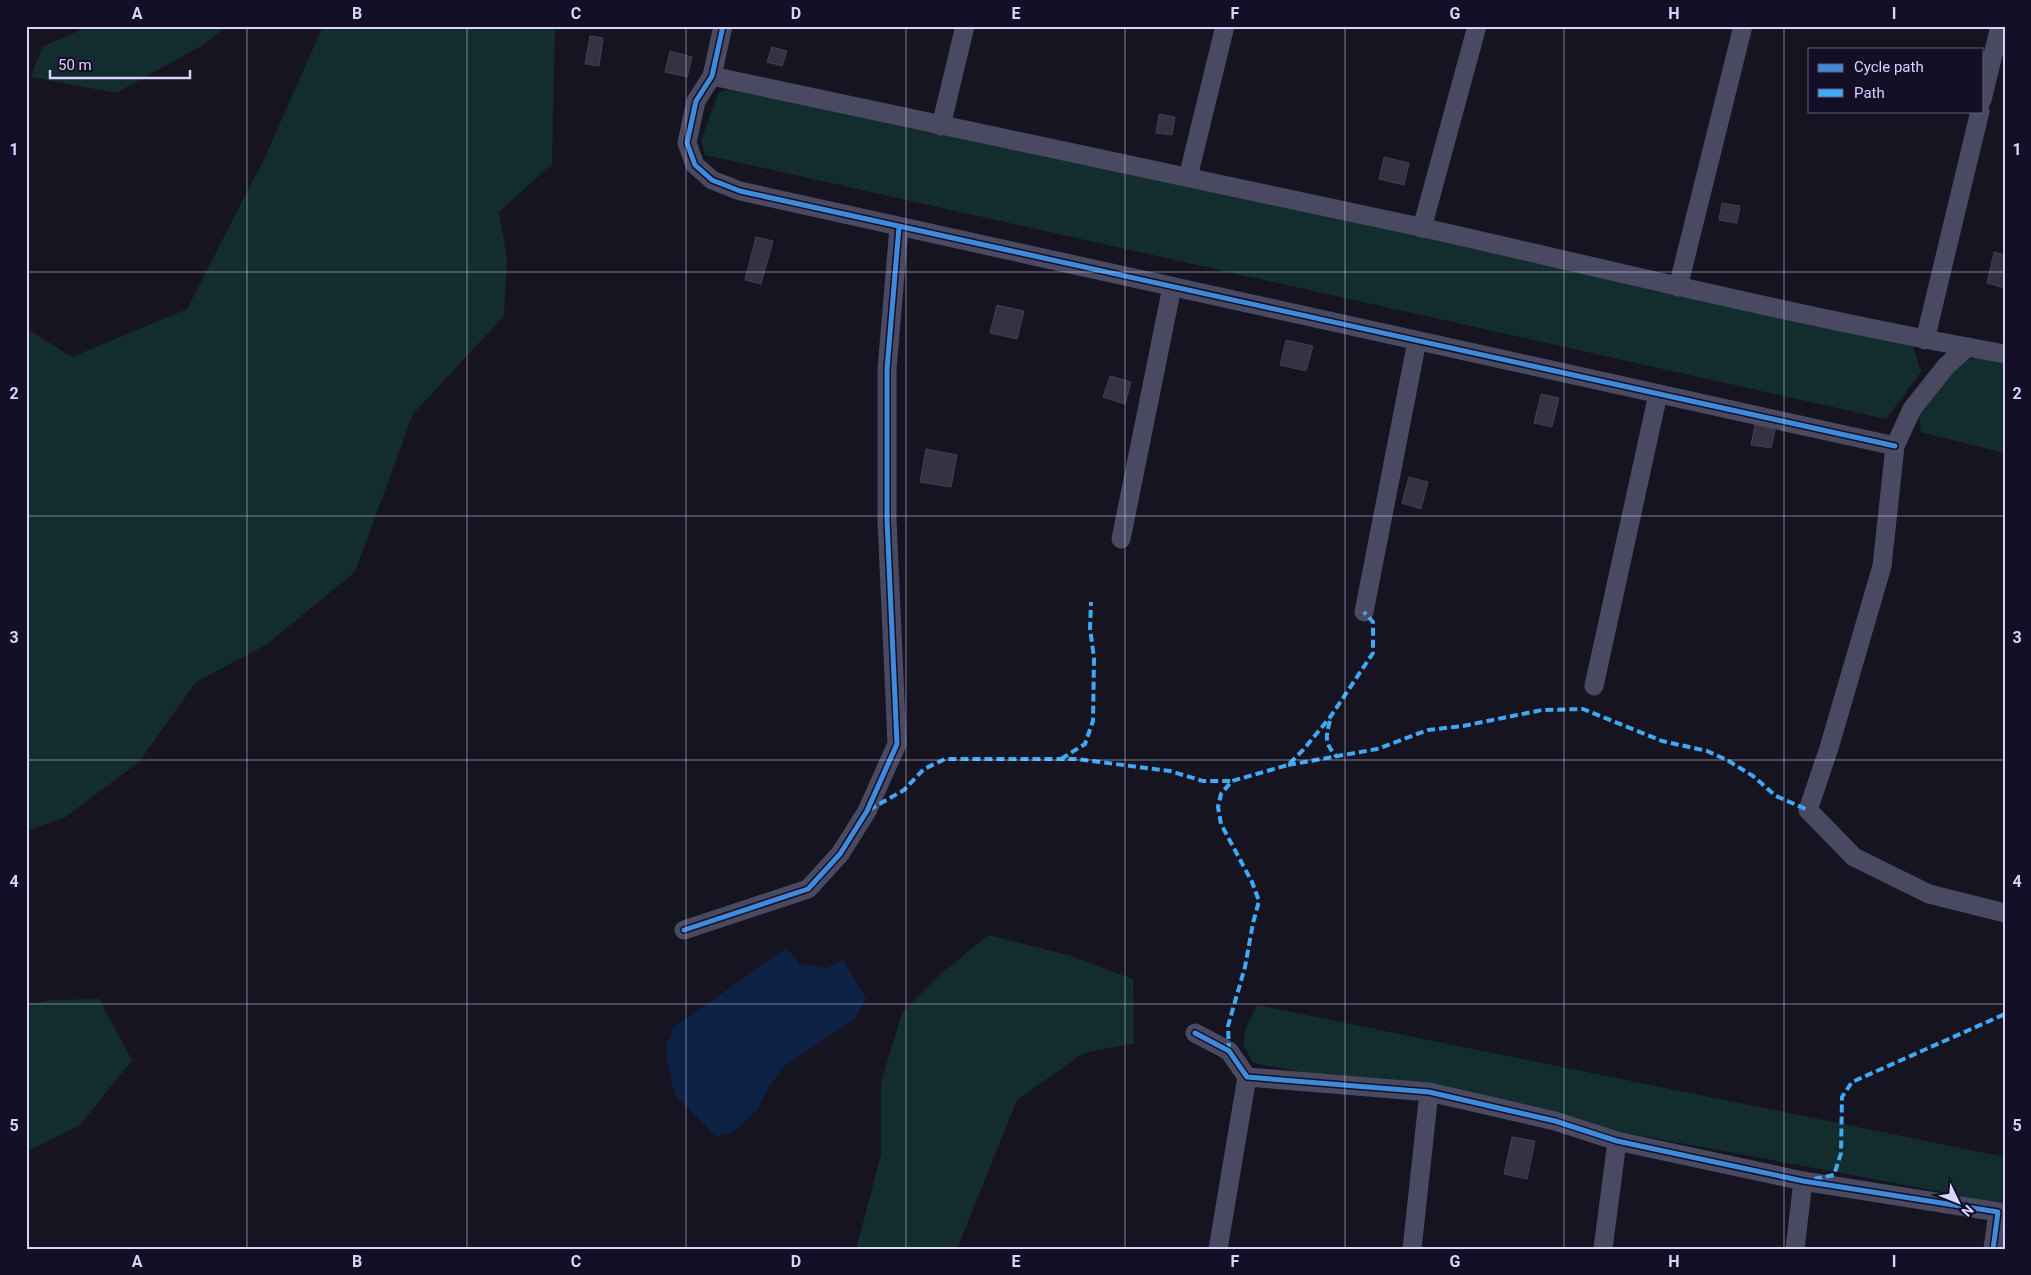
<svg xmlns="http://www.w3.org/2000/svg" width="2031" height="1275" font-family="Roboto,sans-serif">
	<rect width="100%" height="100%" fill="#161421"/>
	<g fill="#132c2d">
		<polygon points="89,26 227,26 203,45 116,93 31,77 42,47"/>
		<polygon points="323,26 555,26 552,164 499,212 507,258 504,316 413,414 355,572 266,645 196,682 139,762 64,818 26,831 26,328 72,357 187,309 266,155"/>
		<polygon points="743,86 1912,343 1921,372 1886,419 705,155 701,140 719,92"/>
		<polygon points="1998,354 2005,356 2005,453 1921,432 1918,412 1957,362"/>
		<polygon points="988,935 1071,956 1133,979 1134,1043 1084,1053 1017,1100 957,1249 856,1249 881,1155 881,1082 902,1013 942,973"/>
		<polygon points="99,999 132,1060 80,1125 26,1152 26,1005 51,1000"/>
		<polygon points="1257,1005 2005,1157 2005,1210 1948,1193 1253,1063 1243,1045 1246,1028"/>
	</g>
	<polygon fill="#0d2144" points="786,948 800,964 827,968 843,960 866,998 855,1019 783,1067 768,1088 757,1110 732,1133 716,1136 675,1095 665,1051 673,1028"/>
	<g fill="#343243" stroke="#433f54">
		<polygon points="590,36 603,38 599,66 585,64"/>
		<polygon points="772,47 787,51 782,66 767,62"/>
		<polygon points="670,51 692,57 687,77 665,72"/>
		<polygon points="1159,114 1175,117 1172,135 1156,133"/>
		<polygon points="1384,157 1409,163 1404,185 1379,179"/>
		<polygon points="1722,203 1740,206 1737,223 1719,220"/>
		<polygon points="756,237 773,241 761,284 745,280"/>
		<polygon points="1994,252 2005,255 2005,288 1987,283"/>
		<polygon points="997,305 1024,311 1017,339 990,333"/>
		<polygon points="1286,340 1313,346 1306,371 1280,365"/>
		<polygon points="1110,376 1131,382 1125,404 1103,397"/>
		<polygon points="1541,394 1559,398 1552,427 1534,423"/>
		<polygon points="1755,425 1775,430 1771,448 1751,445"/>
		<polygon points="926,449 957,455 951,487 920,482"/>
		<polygon points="1409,477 1428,482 1421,509 1402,503"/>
		<polygon points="1512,1137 1535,1141 1527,1179 1504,1174"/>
	</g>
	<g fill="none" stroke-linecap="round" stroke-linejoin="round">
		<g stroke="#4a4962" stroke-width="19">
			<polyline points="723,26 712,76 696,101 687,143 695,165 712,180 740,191 1895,446"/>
			<path d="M 712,76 C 948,128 1185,175 1420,227 C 1615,271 1808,319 2005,354"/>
			<polyline points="1982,100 2000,26"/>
			<polyline points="941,126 965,26"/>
			<polyline points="1188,177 1225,26"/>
			<polyline points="1422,228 1477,26"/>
			<polyline points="1678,287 1743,26"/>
			<polyline points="1925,340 1980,111"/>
			<polyline points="1968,347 1947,365 1912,409 1895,446 1882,566 1829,748 1808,810 1854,857 1929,894 2005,913"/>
			<polyline points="1121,539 1172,287"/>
			<polyline points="1364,612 1417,341"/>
			<polyline points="1594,686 1658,394"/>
			<polyline points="684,930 808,889 840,854 867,811 897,744 887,520 887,369 899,227"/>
			<polyline points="1195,1033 1229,1051 1247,1077 1429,1092 1555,1121 1617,1141 1803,1181 1998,1212 1993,1249"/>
			<polyline points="1218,1249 1247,1077"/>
			<polyline points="1412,1249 1429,1092"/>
			<polyline points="1603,1249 1617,1141"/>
			<polyline points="1795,1249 1803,1181"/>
		</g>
		<g stroke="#3fa9f5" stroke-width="4" stroke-dasharray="8 4" stroke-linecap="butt">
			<path d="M 1330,721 C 1325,738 1325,744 1337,757"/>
			<polyline points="1061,759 1085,744 1093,721 1094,658 1090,628 1091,602"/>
			<polyline points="1288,765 1377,749 1428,730 1463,726 1542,710 1583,709 1662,741 1707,751 1727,760 1753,776 1776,796 1808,810"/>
			<polyline points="869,810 904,790 924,769 945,759 1076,759 1170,771 1203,781 1232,781"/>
			<polyline points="1229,1051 1228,1026 1245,967 1253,923 1259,901 1252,882 1221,824 1218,807 1221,794 1232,781 1288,765 1304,749 1331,716 1373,653 1373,622 1364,612"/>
			<polyline points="1814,1179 1834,1175 1841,1153 1842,1097 1852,1082 2005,1014"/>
		</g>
		<defs>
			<g id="cycleway">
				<polyline points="723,26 712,76 696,101 687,143 695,165 712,180 740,191 1895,446"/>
				<polyline points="684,930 808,889 840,854 867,811 897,744 887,520 887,369 899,227"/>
				<polyline points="1195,1033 1229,1051 1247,1077 1429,1092 1555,1121 1617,1141 1803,1181 1998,1212 1993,1249"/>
			</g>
		</defs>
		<use href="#cycleway" stroke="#130f26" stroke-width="8"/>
		<use href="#cycleway" stroke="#408adc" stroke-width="5"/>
	</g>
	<path fill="none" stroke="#d9d4ff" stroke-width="1" stroke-opacity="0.55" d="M 247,26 L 247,1249M 467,26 L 467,1249M 686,26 L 686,1249M 906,26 L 906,1249M 1125,26 L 1125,1249M 1345,26 L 1345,1249M 1564,26 L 1564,1249M 1784,26 L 1784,1249M 26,272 L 2005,272M 26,516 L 2005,516M 26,760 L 2005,760M 26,1004 L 2005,1004"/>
	<rect width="2031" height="1275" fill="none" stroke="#130f26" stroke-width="55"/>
	<rect x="1808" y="48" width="175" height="65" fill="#130f26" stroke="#625e7d"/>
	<rect x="1818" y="64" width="25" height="8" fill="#408adc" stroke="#625e7d"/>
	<text x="1854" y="72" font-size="15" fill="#d9d4ff">Cycle path</text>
	<rect x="1818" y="89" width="25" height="8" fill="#3fa9f5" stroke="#625e7d"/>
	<text x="1854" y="98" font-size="15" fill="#d9d4ff">Path</text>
	<g transform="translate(1958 1202) rotate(133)" stroke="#130f26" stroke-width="4" paint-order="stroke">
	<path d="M0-4L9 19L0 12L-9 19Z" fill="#d9d4ff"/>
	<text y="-8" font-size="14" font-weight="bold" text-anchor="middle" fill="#d9d4ff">N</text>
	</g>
	<path d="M50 70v8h140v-8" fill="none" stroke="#d9d4ff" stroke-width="2.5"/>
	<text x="58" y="70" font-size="15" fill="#d9d4ff" stroke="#130f26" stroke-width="4" paint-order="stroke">50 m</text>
	<rect x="28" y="28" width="1976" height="1220" fill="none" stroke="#d9d4ff" stroke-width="2"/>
	<g font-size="16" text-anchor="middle" font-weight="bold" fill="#d9d4ff">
		<text x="137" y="19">A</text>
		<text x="357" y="19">B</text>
		<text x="576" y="19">C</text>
		<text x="796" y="19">D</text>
		<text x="1016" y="19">E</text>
		<text x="1235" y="19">F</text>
		<text x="1455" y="19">G</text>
		<text x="1674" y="19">H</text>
		<text x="1894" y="19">I</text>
		<text x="14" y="155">1</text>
		<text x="2017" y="155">1</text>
		<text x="14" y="399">2</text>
		<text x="2017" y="399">2</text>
		<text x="14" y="643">3</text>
		<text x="2017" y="643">3</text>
		<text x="14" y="887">4</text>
		<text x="2017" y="887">4</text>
		<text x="14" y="1131">5</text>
		<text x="2017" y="1131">5</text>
		<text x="137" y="1267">A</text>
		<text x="357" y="1267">B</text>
		<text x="576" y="1267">C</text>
		<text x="796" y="1267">D</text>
		<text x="1016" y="1267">E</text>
		<text x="1235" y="1267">F</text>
		<text x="1455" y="1267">G</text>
		<text x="1674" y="1267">H</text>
		<text x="1894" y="1267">I</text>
	</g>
</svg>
